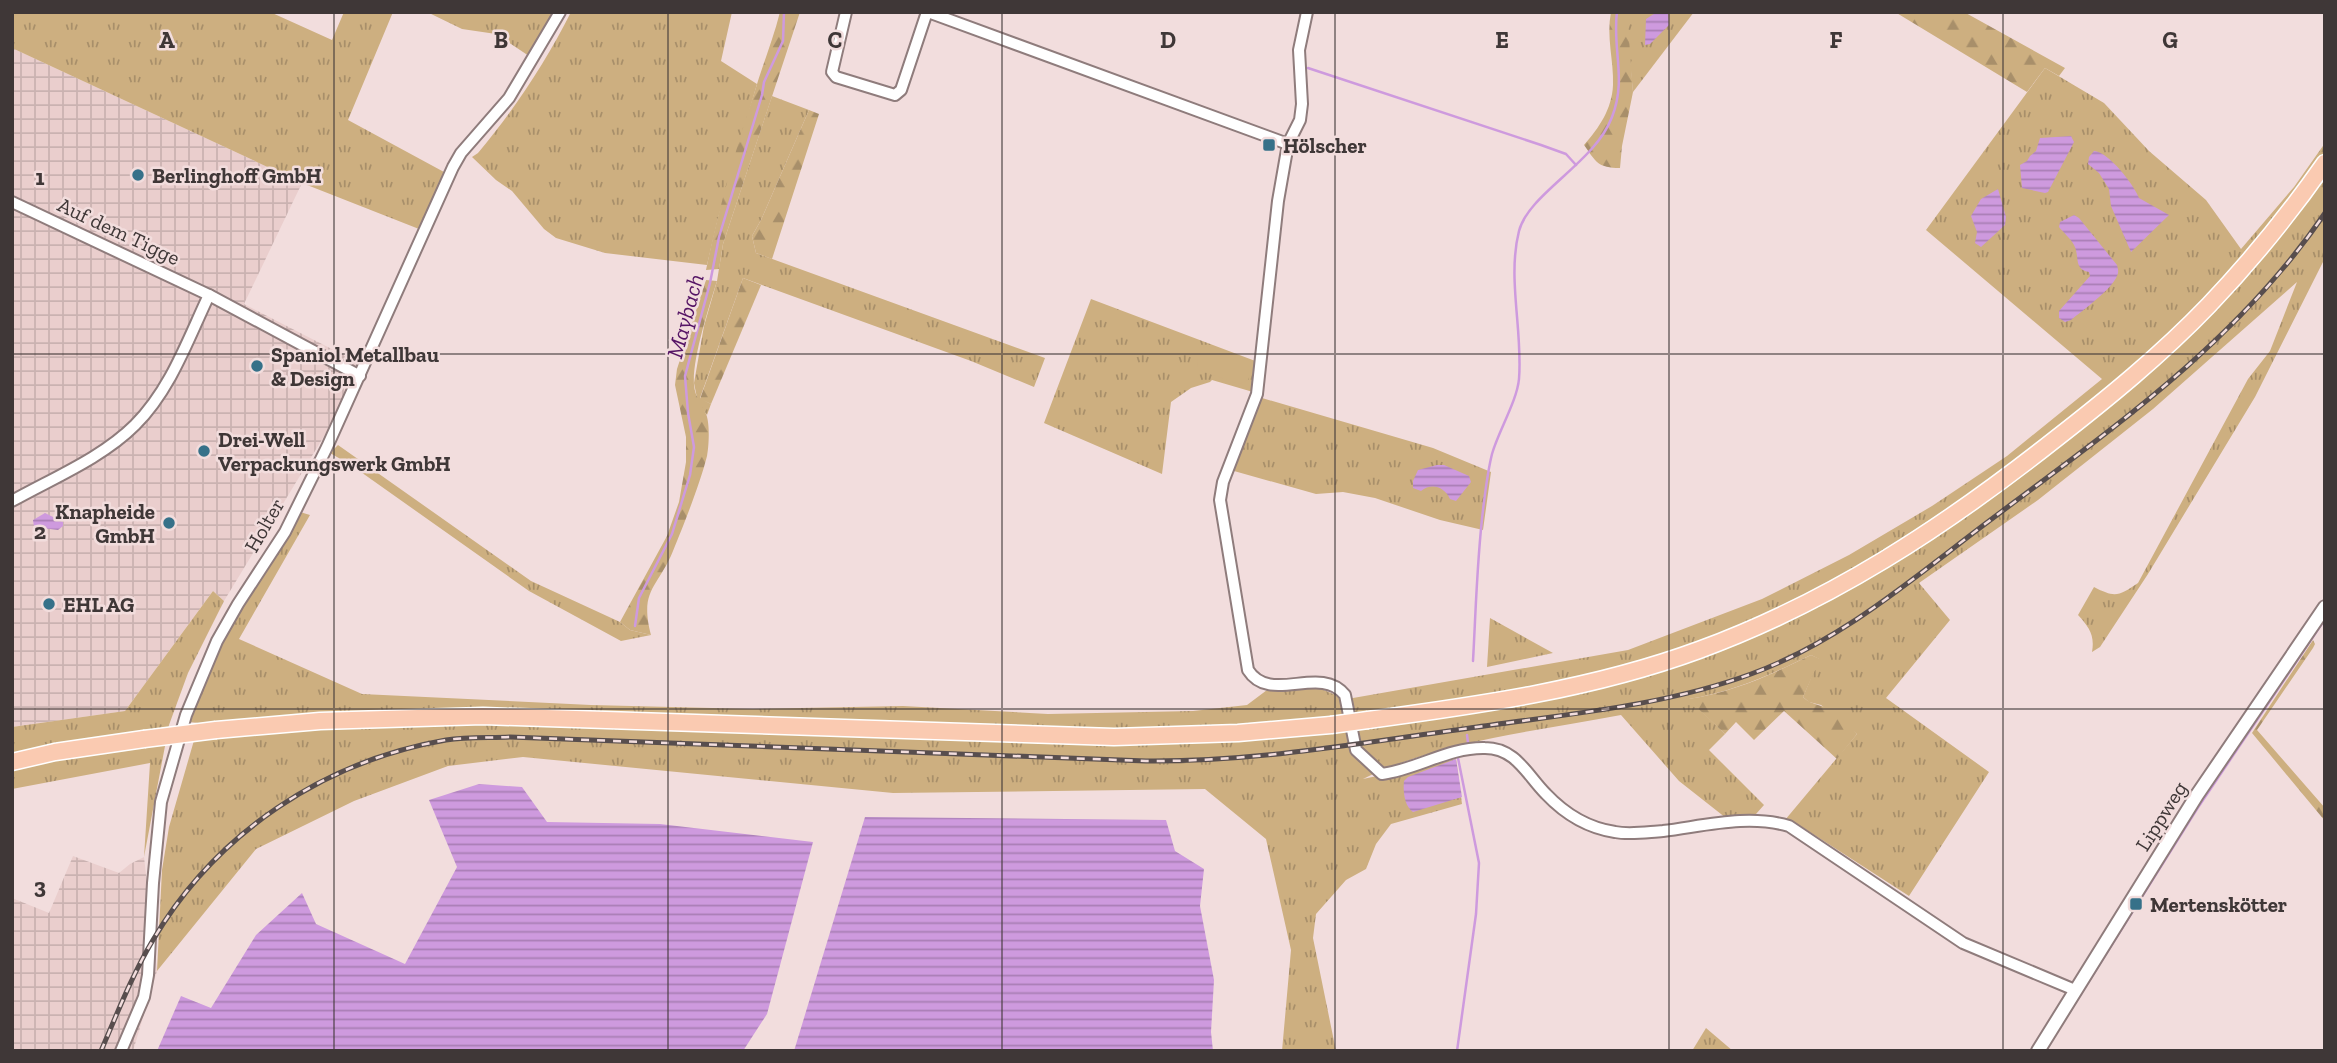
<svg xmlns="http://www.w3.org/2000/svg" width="2337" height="1063" font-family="'Zilla Slab',serif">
	<defs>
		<pattern id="industrial-grid" width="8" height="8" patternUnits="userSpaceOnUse" patternTransform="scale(1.75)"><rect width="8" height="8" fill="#eacecd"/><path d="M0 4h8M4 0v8" fill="none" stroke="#cab2b1"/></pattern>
		<pattern id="grass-tufts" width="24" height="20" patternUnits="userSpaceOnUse" patternTransform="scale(1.75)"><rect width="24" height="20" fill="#cdaf80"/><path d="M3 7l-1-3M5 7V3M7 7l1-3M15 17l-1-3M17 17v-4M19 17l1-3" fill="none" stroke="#a88f6a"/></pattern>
		<pattern id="forest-firs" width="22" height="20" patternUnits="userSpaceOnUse" patternTransform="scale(1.75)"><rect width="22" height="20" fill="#cdaf80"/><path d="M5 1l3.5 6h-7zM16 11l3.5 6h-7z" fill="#a88f6a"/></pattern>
		<pattern id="water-rules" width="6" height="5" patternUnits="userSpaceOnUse" patternTransform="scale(1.75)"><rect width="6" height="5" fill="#ce9ade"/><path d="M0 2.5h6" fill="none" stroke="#a97eb5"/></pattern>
	</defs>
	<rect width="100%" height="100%" fill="#f2dddd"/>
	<g fill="url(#industrial-grid)">
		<polygon points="12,48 302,183 244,304 361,364 332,423 224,601 213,591 125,711 12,727"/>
		<polygon points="73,856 119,873 130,864 144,857 157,971 133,1051 12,1051 12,898 49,913"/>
	</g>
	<g fill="url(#grass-tufts)">
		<polygon points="12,12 270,12 332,40 344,12 393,12 348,120 444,172 419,229 302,183 12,48"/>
		<polygon points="427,12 555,12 529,56 496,34 462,29"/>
		<path d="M 571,12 L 732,12 L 721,61 L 757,84 L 718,218 L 707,265 L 605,253 L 556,238 L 544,229 L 512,191 L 496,180 L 472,157 L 478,153 C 514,110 546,62 571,12 Z"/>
		<polygon points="1627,12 1694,12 1633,92 1626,20"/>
		<path d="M 2045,68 L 2104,103 L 2149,151 L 2206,200 L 2241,249 L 2294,187 L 2325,143 L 2325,258 L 2255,397 L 2148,574 L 2100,647 L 2092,652 C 2095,635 2089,627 2078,615 L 2094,587 C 2115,598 2119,596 2138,583 L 2248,379 L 2270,351 L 2297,282 L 2153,409 L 2038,500 L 1919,583 L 1950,620 L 1886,698 L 1989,772 L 1909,896 L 1799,825 L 1785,820 L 1857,734 L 1821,705 L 1809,702 L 1803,697 L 1819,659 L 1811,655 C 1770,675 1735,691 1689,699 L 1725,734 L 1709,750 L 1764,805 L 1756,814 L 1726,818 L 1679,781 L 1621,715 C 1538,731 1439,741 1363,779 L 1456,759 L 1462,804 L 1391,824 L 1376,844 L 1366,869 L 1346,880 L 1316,914 L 1313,938 L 1336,1051 L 1282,1051 L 1291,950 L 1266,839 L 1205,789 L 893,793 L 523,757 L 448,766 L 354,801 L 256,849 L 157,971 L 162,870 L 169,827 L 199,723 L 189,722 L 208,672 L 232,621 L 300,512 L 310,515 L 239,639 L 362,694 L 591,705 L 753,709 L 903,706 L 1048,714 L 1193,711 L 1247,705 L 1267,690 L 1319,688 L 1338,696 L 1353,698 L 1628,650 L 1762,599 L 1849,555 L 1932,506 L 2007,456 L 2102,379 L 1926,230 Z"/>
		<polygon points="772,96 809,110 761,220 752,236 756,253 1045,358 1034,387 971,361 743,278 700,398 711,404 707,415 698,403 694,383 704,326 717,281 723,244"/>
		<polygon points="1091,299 1258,362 1253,392 1212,380 1210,382 1191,388 1171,402 1162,474 1044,423"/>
		<polygon points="1262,398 1433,448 1491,472 1483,530 1440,520 1375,498 1343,492 1316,494 1234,471"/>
		<polygon points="338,445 531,581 620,622 630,630 651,635 621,641 529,591 351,465 330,453"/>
		<polygon points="213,591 224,601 188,673 169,725 144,857 150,763 12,789 12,727 125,711"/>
		<polygon points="1490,618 1553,653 1487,667"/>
		<polygon points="1706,1028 1733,1051 1692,1051"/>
	</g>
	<g fill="url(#forest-firs)">
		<path d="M 780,12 L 800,12 L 723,244 L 719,269 L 706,270 C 718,211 735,151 754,94 C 762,66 773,40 780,12 Z"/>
		<path d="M 1611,12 L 1627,12 L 1633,92 L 1622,146 L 1620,168 C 1598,168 1596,162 1584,145 C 1599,128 1612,109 1613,85 C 1614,61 1606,37 1611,12 Z"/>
		<polygon points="1895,12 1964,12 2065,68 2059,76 2045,68 2027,92"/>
		<polygon points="809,110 819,114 772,259 756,253 752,236 761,220"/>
		<polygon points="743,278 761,285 711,404 700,399"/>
		<path d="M 706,280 L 717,281 C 709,307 692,359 694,385 C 695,397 701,403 706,414 C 710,423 709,446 707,456 C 700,484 684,524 673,551 C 658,588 639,589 651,635 L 630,630 L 620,622 L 667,536 L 679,502 L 686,462 L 686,437 L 675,385 L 677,369 Z"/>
		<polygon points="2313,640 2315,644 2313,648 2257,730 2325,808 2325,821 2252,733"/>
		<path d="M 1811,655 L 1820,659 L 1803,697 C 1812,706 1825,705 1836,712 C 1844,718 1850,727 1857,734 L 1837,759 L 1784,711 L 1754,740 L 1736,722 L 1725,734 L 1688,699 C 1733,692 1771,675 1811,655 Z"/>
	</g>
	<path fill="#cdaf80" d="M 1208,346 L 1252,362 L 1252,369 L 1248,380 L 1239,384 L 1199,370 L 1197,365 C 1198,356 1200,349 1208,346 Z"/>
	<g fill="url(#water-rules)">
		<polygon points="1657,12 1668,12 1669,25 1650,44 1645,45 1646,19"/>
		<polygon points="2071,136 2074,142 2048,192 2045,193 2022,188 2020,165 2027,161 2030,156 2036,151 2040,138"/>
		<path d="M 2094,151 C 2109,152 2134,185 2139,198 L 2169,215 L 2131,252 L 2111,206 L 2109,189 L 2099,173 L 2088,164 L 2089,157 Z"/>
		<polygon points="1998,189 2006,217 2005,225 1981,247 1975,243 1977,232 1971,216 1981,199"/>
		<path d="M 2074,215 L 2079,218 L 2117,265 C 2118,269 2119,272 2117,276 C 2111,290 2083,310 2071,320 L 2065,322 L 2059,318 L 2059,311 L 2090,276 L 2089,272 C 2073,269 2080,256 2074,245 C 2071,239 2063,232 2059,227 L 2060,222 Z"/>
		<path d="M 1437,465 L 1444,465 L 1469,476 L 1471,482 L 1456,501 L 1450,499 C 1444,486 1431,483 1421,491 L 1413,488 L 1413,481 L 1418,470 Z"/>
		<polygon points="45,513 63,522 63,526 58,530 34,527 33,520"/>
		<path d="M 1456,759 L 1462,797 L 1413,812 C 1404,806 1403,791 1404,781 L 1408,777 Z"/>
		<polygon points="479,784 522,787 547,822 660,824 813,842 767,1014 743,1051 157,1051 181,996 211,1008 256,935 302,893 316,924 405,964 457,867 429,800"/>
		<polygon points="865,817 1166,820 1175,851 1204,869 1200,906 1214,980 1211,1032 1213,1051 794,1051"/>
	</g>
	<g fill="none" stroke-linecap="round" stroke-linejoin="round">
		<g stroke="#ce9ade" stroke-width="2.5">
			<polyline points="1308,68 1541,145 1566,154 1576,165"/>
			<polyline points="635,626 639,598 672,534 690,475 694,447 688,413 685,376 710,283 719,237 762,95 764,82 783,41 784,12"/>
			<path d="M 1473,661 C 1476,608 1477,554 1484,502 C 1486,486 1488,470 1492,454 C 1498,432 1517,401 1519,379 C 1523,331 1507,278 1519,231 C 1529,193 1595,163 1612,117 C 1627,79 1612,49 1617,12"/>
			<polyline points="1467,735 1468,743"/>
			<polyline points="1457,1051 1476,914 1479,863 1458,758"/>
			<polyline points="2045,1051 2197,809 2325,619"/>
		</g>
		<defs>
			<g id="minor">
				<polyline points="846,12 832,72 836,77 895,95 901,90 927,12"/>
				<polyline points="928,12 1288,144"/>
				<path d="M 1307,12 L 1299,50 L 1302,104 L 1300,120 L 1288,144 L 1278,201 L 1257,394 L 1223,482 L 1220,500 L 1248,670 C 1270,705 1320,664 1345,695 L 1356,750 L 1382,774 C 1418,769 1449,747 1485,748 C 1516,748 1527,775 1546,794 C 1564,813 1588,828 1615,832 C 1630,835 1647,832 1663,831 C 1704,826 1748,814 1789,826 L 1963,943 L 2075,990"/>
				<polyline points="12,202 209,295 360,376"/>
				<path d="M 12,501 C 53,478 102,458 135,425 C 171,389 188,339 209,295"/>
				<polyline points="121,1051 144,997 148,975 153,883 161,802 186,715 217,641 238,604 285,532 327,447 453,167 461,153 509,98 560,12"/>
			</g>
			<polyline id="tertiary" points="2038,1051 2197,795 2325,607"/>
			<g id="primary">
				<path d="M 1368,720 C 1480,705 1593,689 1699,650 C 1830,602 1944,527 2053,441 C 2107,399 2161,355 2209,305 C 2251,261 2290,213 2325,163"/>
				<polyline points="216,730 320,721 483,716 1114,737 1238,733 1331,725"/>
				<polyline points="12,762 55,752 144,739"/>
			</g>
		</defs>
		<use href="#minor" stroke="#8f7c7c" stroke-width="14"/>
		<use href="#tertiary" stroke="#8f7c7c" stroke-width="16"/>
		<use href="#primary" stroke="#fff" stroke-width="19"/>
		<use href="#minor" stroke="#fff" stroke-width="10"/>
		<use href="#tertiary" stroke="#fff" stroke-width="12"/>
		<use href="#primary" stroke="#facab1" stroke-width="16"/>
		<defs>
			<path id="rail" d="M 101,1051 C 117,1014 132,975 153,940 C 216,833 324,761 446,740 C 467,737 489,738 510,737 L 1146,761 C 1258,762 1367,742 1477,727 C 1568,714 1664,706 1751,674 C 1839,642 1911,580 1985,524 C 2109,431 2236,344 2325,213"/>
		</defs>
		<use href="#rail" stroke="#584e4e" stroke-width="5"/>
		<use href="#rail" stroke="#f2dddd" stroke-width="2.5" stroke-dasharray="8" stroke-linecap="butt"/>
		<defs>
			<g id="primary-bridge">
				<polyline points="1331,725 1368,720"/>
				<polyline points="144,739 216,730"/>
			</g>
		</defs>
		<use href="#primary-bridge" stroke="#fff" stroke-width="19" stroke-linecap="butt"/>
		<use href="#primary-bridge" stroke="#facab1" stroke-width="16"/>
	</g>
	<path fill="none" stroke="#3f3737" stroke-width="2" stroke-opacity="0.55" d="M 334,12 L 334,1051M 668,12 L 668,1051M 1002,12 L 1002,1051M 1335,12 L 1335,1051M 1669,12 L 1669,1051M 2003,12 L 2003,1051M 12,354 L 2325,354M 12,709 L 2325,709"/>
	<g fill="#367189" stroke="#f2dddd" stroke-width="2.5">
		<rect x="1262" y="138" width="14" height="14" rx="3.5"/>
		<circle cx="138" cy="175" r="7"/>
		<circle cx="257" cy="366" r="7"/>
		<circle cx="204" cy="451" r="7"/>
		<circle cx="169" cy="523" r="7"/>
		<circle cx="49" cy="604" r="7"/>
		<rect x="2129" y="897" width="14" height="14" rx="3.5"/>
	</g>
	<g text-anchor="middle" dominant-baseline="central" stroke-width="5" stroke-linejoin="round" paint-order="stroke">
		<g font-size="21" font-weight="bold" fill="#3f3737" stroke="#f2dddd" text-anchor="start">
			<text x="1283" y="145">Hölscher</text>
			<text x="152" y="175">Berlinghoff GmbH</text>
			<text x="271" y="354">Spaniol Metallbau<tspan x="271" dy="24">&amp; Design</tspan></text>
			<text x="218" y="439">Drei-Well<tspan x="218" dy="24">Verpackungswerk GmbH</tspan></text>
			<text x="155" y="511" text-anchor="end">Knapheide<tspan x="155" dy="24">GmbH</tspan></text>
			<text x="63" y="604">EHL AG</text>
			<text x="2150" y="904">Mertenskötter</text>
		</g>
		<g font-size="21" fill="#3f3737" stroke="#f2dddd">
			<text transform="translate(119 231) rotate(25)">Auf dem Tigge</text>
			<text transform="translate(264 525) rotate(-60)">Holter</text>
			<text transform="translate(2161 816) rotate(-58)">Lippweg</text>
		</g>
		<g font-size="23" font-style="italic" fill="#551465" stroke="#f2dddd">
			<text transform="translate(685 316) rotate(-75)">Maybach</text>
		</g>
	</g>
	<g font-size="23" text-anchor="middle" font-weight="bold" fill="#3f3737" stroke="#f2dddd" stroke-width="5" stroke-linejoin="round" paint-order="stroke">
		<text x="167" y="48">A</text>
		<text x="501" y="48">B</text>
		<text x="835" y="48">C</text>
		<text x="1168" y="48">D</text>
		<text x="1502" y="48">E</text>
		<text x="1836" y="48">F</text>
		<text x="2170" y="48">G</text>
		<text x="40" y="185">1</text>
		<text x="40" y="539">2</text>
		<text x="40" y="894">3</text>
	</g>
	<rect width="2337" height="1063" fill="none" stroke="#3f3737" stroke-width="28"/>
</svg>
